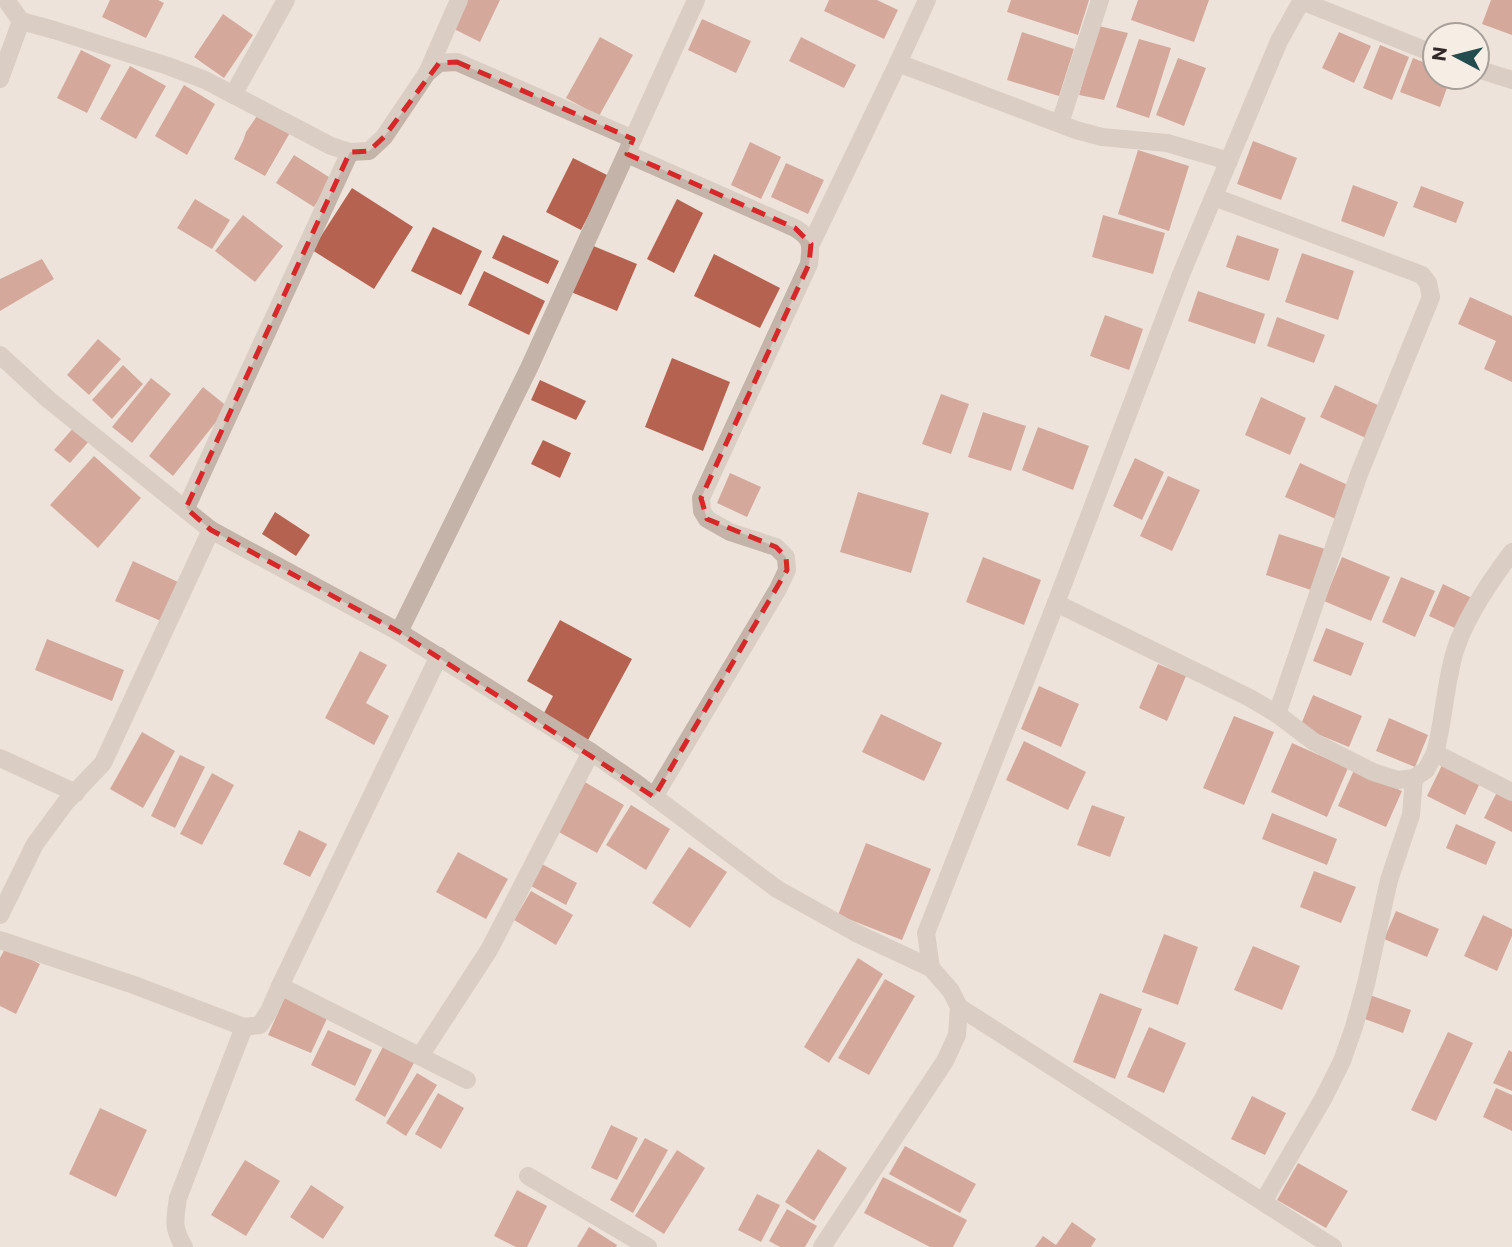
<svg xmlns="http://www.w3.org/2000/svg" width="1512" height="1247" font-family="Commissioner,sans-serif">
	<rect width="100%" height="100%" fill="#ede3da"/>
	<g fill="#b56350">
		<polygon points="110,0 158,0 164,3 146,38 102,17"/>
		<polygon points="466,0 500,0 480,42 452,28"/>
		<polygon points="829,0 877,0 898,10 884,39 824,11"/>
		<polygon points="1011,0 1089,0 1078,35 1007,12"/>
		<polygon points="1138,0 1209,0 1194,42 1131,20"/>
		<polygon points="1491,0 1512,0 1512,35 1482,24"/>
		<polygon points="223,14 253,35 224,78 194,57"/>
		<polygon points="702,19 751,41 736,73 688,50"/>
		<polygon points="1099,26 1128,33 1104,100 1079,95"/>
		<polygon points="1022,32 1074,49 1059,96 1007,80"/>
		<polygon points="1339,32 1371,46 1354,83 1322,68"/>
		<polygon points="600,37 633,55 599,116 566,98"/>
		<polygon points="801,37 856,65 844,88 789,61"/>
		<polygon points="1139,39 1171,48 1149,118 1116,107"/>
		<polygon points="1380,45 1409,57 1392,100 1363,88"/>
		<polygon points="81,50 111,65 87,113 57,98"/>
		<polygon points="1178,58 1206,68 1184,126 1156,115"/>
		<polygon points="1413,58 1435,67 1435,77 1451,77 1440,107 1400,92"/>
		<polygon points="130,66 166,86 136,139 100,119"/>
		<polygon points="184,85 215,104 187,155 155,136"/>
		<polygon points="259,113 291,131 265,176 234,159 243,141 246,132"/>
		<polygon points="1253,141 1297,158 1281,200 1237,184"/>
		<polygon points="750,142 781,157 761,199 731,185"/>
		<polygon points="1138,150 1189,166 1169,231 1118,214"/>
		<polygon points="294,155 332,179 314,207 276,183"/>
		<polygon points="573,158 609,176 581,230 546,212"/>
		<polygon points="786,163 824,180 808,214 771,197"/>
		<polygon points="1353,185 1398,202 1384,237 1341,221"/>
		<polygon points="1421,186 1464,202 1456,223 1413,207"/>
		<polygon points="352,188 413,227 374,289 312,250"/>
		<polygon points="195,199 230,220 212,249 177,228"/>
		<polygon points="677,199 703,213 674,273 647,259"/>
		<polygon points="243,215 283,246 255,282 215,251"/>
		<polygon points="1103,215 1165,233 1153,274 1092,257"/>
		<polygon points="433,227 482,251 461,295 411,271"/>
		<polygon points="503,235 559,261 548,284 492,258"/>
		<polygon points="1237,235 1279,249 1269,281 1226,267"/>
		<polygon points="591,245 637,264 617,311 571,292"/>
		<polygon points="1302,253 1354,271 1338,320 1285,302"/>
		<polygon points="714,254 780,288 760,328 694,296"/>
		<polygon points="42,259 54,279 0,311 0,279"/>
		<polygon points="484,271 545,301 529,335 468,305"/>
		<polygon points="1198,291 1265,314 1255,344 1188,321"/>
		<polygon points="1470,297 1512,316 1512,382 1484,369 1496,341 1458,324"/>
		<polygon points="1105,315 1143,329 1129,370 1090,356"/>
		<polygon points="1277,317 1325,335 1314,363 1267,346"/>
		<polygon points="98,339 121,359 89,395 67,375"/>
		<polygon points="672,358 730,382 703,451 645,427"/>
		<polygon points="123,365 143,384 112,419 92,400"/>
		<polygon points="151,378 171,394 132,443 112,427"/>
		<polygon points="540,380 586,401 576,420 531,400"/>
		<polygon points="1335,385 1382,407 1368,439 1320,417"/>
		<polygon points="203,387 228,407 173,476 149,456"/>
		<polygon points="941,394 969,404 951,454 922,444"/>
		<polygon points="1261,397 1306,418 1290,455 1245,435"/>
		<polygon points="983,412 1026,426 1011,471 968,457"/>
		<polygon points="75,426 90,440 70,463 54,450"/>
		<polygon points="1038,427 1089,446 1073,490 1022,470"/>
		<polygon points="543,440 571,453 560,478 531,464"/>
		<polygon points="94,456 141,498 98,548 50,505"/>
		<polygon points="1135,458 1164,472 1142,520 1113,506"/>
		<polygon points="1300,463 1350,486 1336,519 1285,497"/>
		<polygon points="730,473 761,487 747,517 717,503"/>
		<polygon points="1168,476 1200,490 1172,551 1140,536"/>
		<polygon points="858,492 929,513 911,573 840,552"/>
		<polygon points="275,512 310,535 296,556 262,534"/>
		<polygon points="1279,534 1325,549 1311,590 1266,575"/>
		<polygon points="983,557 1041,580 1024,625 966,602"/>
		<polygon points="1342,557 1390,577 1371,621 1324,601"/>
		<polygon points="133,561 178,582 161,621 115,601"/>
		<polygon points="1401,577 1435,591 1415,637 1382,622"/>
		<polygon points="1443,584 1472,598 1457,629 1429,616"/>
		<polygon points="560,620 632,659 588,740 543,715 553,696 527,681"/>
		<polygon points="1326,628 1364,643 1351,676 1313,661"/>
		<polygon points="47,639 124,670 112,701 35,670"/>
		<polygon points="360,651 387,665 366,703 389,716 374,745 325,718"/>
		<polygon points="1158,664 1186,676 1167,721 1139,708"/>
		<polygon points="1039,686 1079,704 1061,747 1021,729"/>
		<polygon points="1313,695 1362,716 1349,747 1300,727"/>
		<polygon points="881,714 942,743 924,781 862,752"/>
		<polygon points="1234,716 1274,732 1244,805 1203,788"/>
		<polygon points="1389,718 1428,735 1415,767 1376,751"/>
		<polygon points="142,732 175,751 143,808 110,789"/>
		<polygon points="1024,741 1086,772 1068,810 1006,780"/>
		<polygon points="1292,743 1348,768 1327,817 1271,792"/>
		<polygon points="180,755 205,767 175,828 151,816"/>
		<polygon points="1442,765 1480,783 1465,815 1427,796"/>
		<polygon points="1354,770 1402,791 1386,827 1338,806"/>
		<polygon points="212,773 234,785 202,845 180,834"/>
		<polygon points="583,781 624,805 597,853 555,830"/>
		<polygon points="1499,788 1512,794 1512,832 1484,818"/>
		<polygon points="631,805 670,829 646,870 606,845"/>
		<polygon points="1092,805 1125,817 1110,857 1077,845"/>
		<polygon points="1272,813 1337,839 1327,865 1262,839"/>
		<polygon points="1456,824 1496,842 1486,865 1446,848"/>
		<polygon points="299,830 327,844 310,877 283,864"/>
		<polygon points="866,843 931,869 902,940 838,915"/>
		<polygon points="689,847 727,872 690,928 652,903"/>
		<polygon points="458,852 508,879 486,919 436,892"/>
		<polygon points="542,864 577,883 566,905 531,886"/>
		<polygon points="1314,871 1356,887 1341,923 1300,907"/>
		<polygon points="531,891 573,915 556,945 514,920"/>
		<polygon points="1396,911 1439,929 1427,957 1384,939"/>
		<polygon points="1483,915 1512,929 1512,936 1497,971 1464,956"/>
		<polygon points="1164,934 1198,947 1178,1005 1142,992"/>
		<polygon points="1253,946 1300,966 1282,1010 1234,990"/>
		<polygon points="6,947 40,964 16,1014 0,1006 0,958"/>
		<polygon points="858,958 883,974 829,1063 804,1047"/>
		<polygon points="885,979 915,996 869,1075 838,1058"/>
		<polygon points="1100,993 1142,1009 1115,1079 1073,1062"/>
		<polygon points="286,995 329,1014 311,1053 268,1035"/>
		<polygon points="1370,995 1411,1010 1403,1033 1362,1018"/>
		<polygon points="1149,1027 1186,1043 1164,1093 1127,1077"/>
		<polygon points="328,1030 372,1050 355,1086 311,1065"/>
		<polygon points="1448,1032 1473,1043 1436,1121 1411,1110"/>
		<polygon points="384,1045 415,1061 385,1117 355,1100"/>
		<polygon points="1509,1050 1512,1052 1512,1091 1493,1083"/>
		<polygon points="417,1073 437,1085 406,1136 386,1123"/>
		<polygon points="1496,1088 1512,1095 1512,1131 1483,1117"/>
		<polygon points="438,1093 464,1108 441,1149 415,1134"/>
		<polygon points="1252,1096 1286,1113 1265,1155 1231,1139"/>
		<polygon points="100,1108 147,1130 116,1197 69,1174"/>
		<polygon points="611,1125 638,1138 617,1180 591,1168"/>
		<polygon points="645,1138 668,1150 633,1213 610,1200"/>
		<polygon points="905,1146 976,1184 960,1213 889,1174"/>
		<polygon points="818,1149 847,1168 814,1221 785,1202"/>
		<polygon points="677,1150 705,1168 664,1234 635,1216"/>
		<polygon points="245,1160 280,1181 246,1236 211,1215"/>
		<polygon points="1298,1163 1348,1191 1326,1228 1277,1200"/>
		<polygon points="883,1177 967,1220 953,1247 930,1247 864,1213"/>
		<polygon points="311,1185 344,1207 323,1239 290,1217"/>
		<polygon points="517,1190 547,1206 527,1247 516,1247 494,1236"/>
		<polygon points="757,1194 780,1205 761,1242 738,1230"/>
		<polygon points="787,1209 817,1226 805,1247 780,1247 769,1241"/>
		<polygon points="1072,1222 1096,1239 1091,1247 1035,1247 1043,1236 1056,1245"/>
		<polygon points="589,1227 617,1245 616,1247 577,1247"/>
	</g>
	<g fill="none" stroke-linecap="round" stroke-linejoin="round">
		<g stroke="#c3b3a8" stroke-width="18">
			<polyline points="1301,1 1435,54"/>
			<polyline points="21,21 54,30 168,66 205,80 331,146 350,152 369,151 384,137 427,73 439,63 457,62 633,139"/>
			<polyline points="898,63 1076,130 1102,137 1167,143 1229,161"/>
			<polyline points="1477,69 1512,80"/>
			<polyline points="427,73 459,0"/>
			<polyline points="0,79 21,21 6,0"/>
			<polyline points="233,95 286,0"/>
			<polyline points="1060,123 1100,0"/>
			<path d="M 627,154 L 795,228 C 813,239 811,245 809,264 L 701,498 L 702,511 L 707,519 L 730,532 L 776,547 L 786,557 L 787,570 L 778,589 L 654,797"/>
			<polyline points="1214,197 1422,275 1428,283 1431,297 1359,474 1277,714"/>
			<polyline points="811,244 898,63 927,0"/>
			<polyline points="0,355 49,400 211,530 399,632 591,752 636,783 777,889 856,933 931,968"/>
			<polyline points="186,508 350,152"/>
			<polyline points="1056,603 1250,698 1277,714 1314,742 1373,772 1398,780 1414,778 1426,770 1435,753 1512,792"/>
			<polyline points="399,632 529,368 696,0"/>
			<path d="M 1435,753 C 1444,720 1445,684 1455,651 C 1465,618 1491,580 1512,552"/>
			<polyline points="0,758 76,793"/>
			<polyline points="0,915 35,844 66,802 103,763 211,530"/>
			<polyline points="0,940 134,985 244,1027 260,1025 269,1011 280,986 439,656"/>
			<polyline points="280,986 467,1080"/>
			<polyline points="959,1007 1333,1247"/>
			<polyline points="420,1056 489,950 591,752"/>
			<polyline points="528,1176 648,1247"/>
			<polyline points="1263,1202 1323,1099 1342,1061 1354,1027 1366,984 1389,880 1411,815 1414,778"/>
			<path d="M 184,1247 C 172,1227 175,1220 178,1198 L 244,1027"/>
			<polyline points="822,1247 945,1061 957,1035 959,1007 951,991 931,968 926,933 1056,603 1182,272 1279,41 1302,0"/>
		</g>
	</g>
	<path d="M0 0H1512V1247H0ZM 457,62 L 633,139 L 627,154 L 795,228 L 811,244 L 809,264 L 701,498 L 707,519 L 776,547 L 786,557 L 787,570 L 654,797 L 399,632 L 211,530 L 186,508 L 350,152 L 369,151 L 384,137 L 439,63 Z" fill="#ede3da" fill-opacity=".55" fill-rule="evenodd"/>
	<path fill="none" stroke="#d62828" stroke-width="5" stroke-dasharray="14 9" stroke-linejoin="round" d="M 457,62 L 633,139 L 627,154 L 795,228 L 811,244 L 809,264 L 701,498 L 707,519 L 776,547 L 786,557 L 787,570 L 654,797 L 399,632 L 211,530 L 186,508 L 350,152 L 369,151 L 384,137 L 439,63 Z"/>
	<g transform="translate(1456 56) rotate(277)"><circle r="33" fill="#f6ede5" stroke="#a79f99" stroke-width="2"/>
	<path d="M0-5L12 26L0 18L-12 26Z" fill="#224c4d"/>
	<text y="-10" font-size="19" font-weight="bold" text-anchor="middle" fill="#312927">N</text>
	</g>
</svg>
